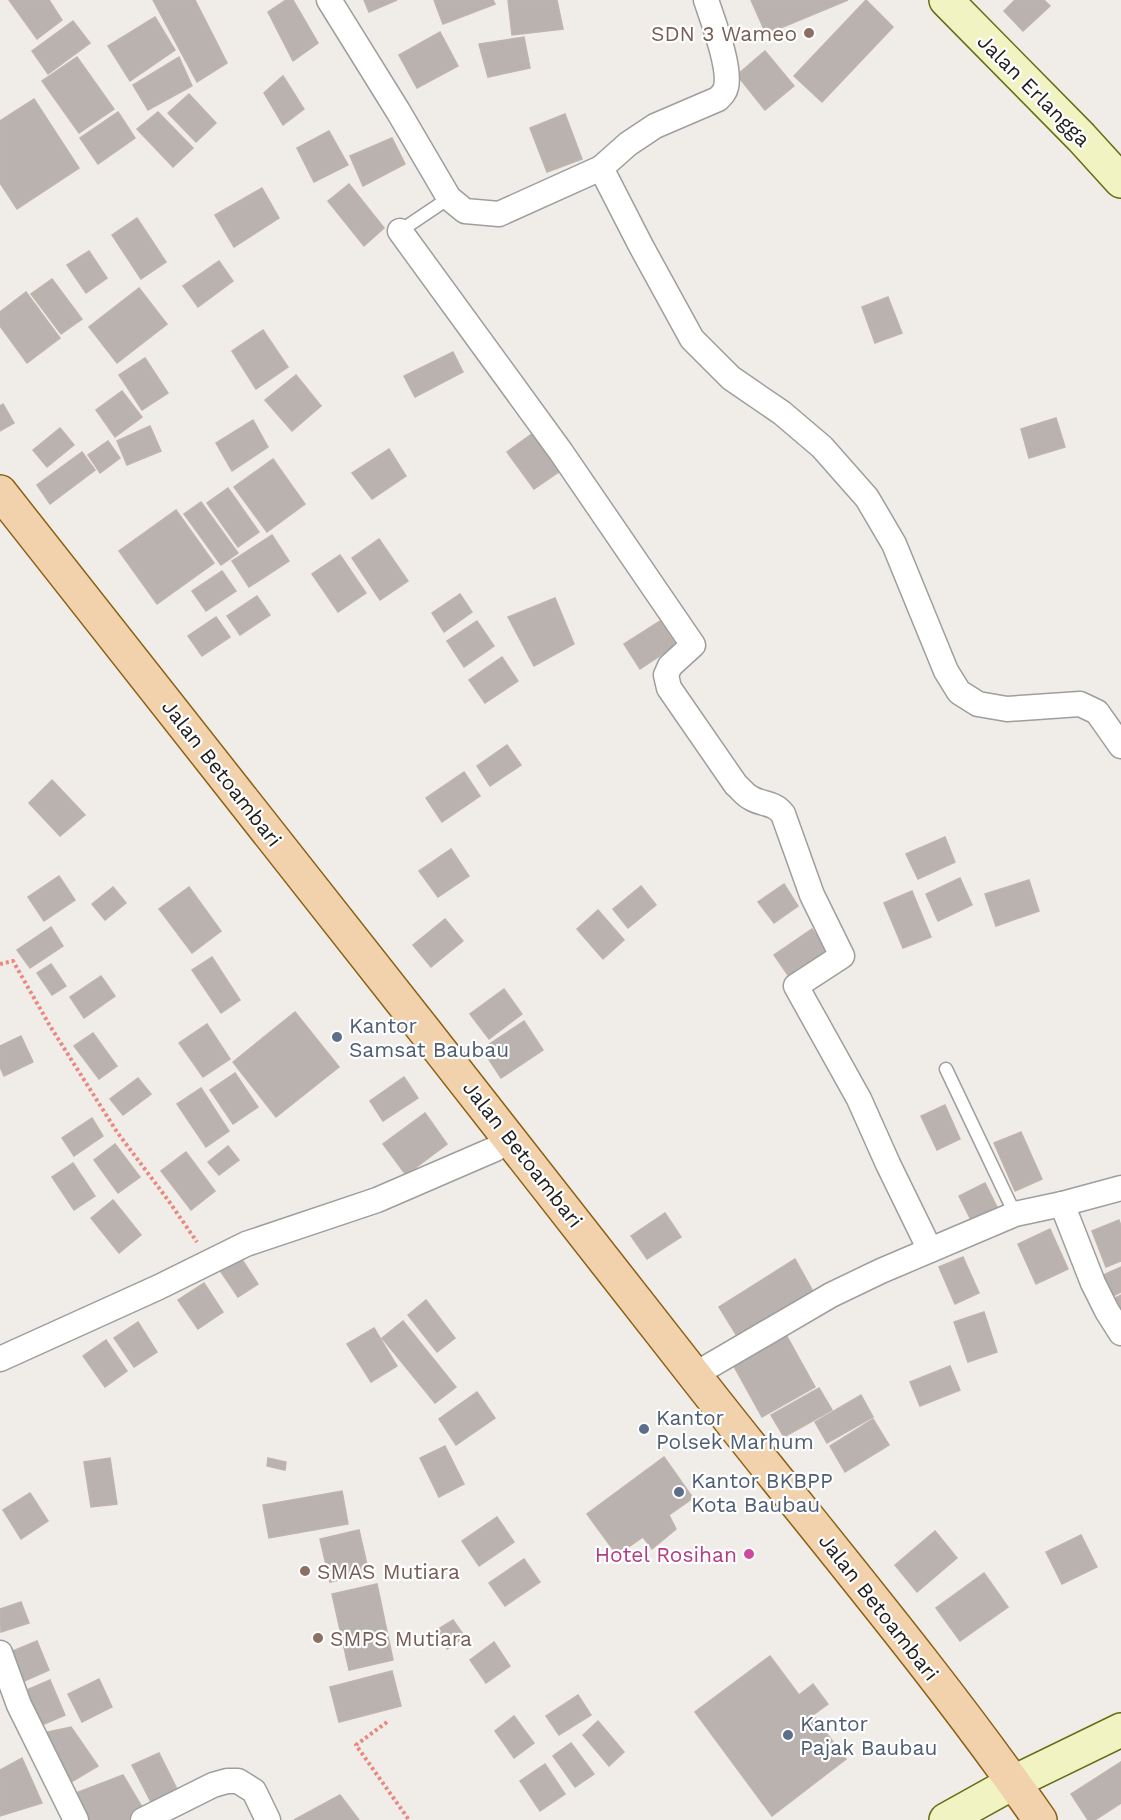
<svg xmlns="http://www.w3.org/2000/svg" width="1121" height="1820" font-family="'Work Sans',sans-serif">
	<rect width="100%" height="100%" fill="#f0ede8"/>
	<g fill="#b9b2ae" stroke="#c0b4ac" stroke-width="1.5">
		<polygon points="9,0 49,0 62,20 37,39"/>
		<polygon points="153,0 195,0 227,63 197,82"/>
		<polygon points="286,0 293,0 318,43 293,61 268,12"/>
		<polygon points="364,0 397,0 369,12"/>
		<polygon points="434,0 493,0 495,4 443,24"/>
		<polygon points="508,0 557,0 563,29 512,35"/>
		<polygon points="751,0 848,0 766,34"/>
		<polygon points="866,0 893,27 822,102 794,76"/>
		<polygon points="1015,0 1044,0 1050,6 1023,31 1004,11"/>
		<polygon points="155,17 175,50 130,81 108,46"/>
		<polygon points="73,21 90,43 48,74 32,51"/>
		<polygon points="440,32 458,66 417,88 399,55"/>
		<polygon points="524,37 530,68 488,77 479,44"/>
		<polygon points="765,51 794,86 765,110 737,75"/>
		<polygon points="77,57 114,109 79,133 42,81"/>
		<polygon points="179,57 192,86 148,110 133,85"/>
		<polygon points="283,76 304,109 283,125 264,93"/>
		<polygon points="189,94 216,123 196,142 168,113"/>
		<polygon points="34,99 79,168 17,209 0,183 0,121"/>
		<polygon points="118,112 135,138 98,164 80,138"/>
		<polygon points="158,112 193,148 173,167 137,129"/>
		<polygon points="565,114 582,159 547,172 530,128"/>
		<polygon points="329,131 348,165 314,182 297,148"/>
		<polygon points="392,138 405,164 363,186 350,156"/>
		<polygon points="349,184 384,228 364,246 328,201"/>
		<polygon points="262,188 279,218 234,247 215,215"/>
		<polygon points="137,218 166,262 141,279 112,235"/>
		<polygon points="89,251 107,278 86,293 67,265"/>
		<polygon points="219,261 233,281 198,307 183,286"/>
		<polygon points="52,279 82,319 61,334 31,294"/>
		<polygon points="139,288 167,324 117,363 89,327"/>
		<polygon points="26,292 60,338 27,363 0,326 0,312"/>
		<polygon points="888,297 902,333 875,343 862,307"/>
		<polygon points="263,330 288,367 256,389 232,351"/>
		<polygon points="453,352 463,372 415,397 404,376"/>
		<polygon points="145,358 168,393 142,410 119,375"/>
		<polygon points="296,375 321,406 292,431 265,400"/>
		<polygon points="122,391 142,417 115,437 96,410"/>
		<polygon points="3,404 14,423 0,431 0,406"/>
		<polygon points="1056,418 1065,447 1029,458 1021,429"/>
		<polygon points="253,420 268,447 232,471 216,443"/>
		<polygon points="150,426 161,451 127,465 117,441"/>
		<polygon points="60,428 74,445 47,467 33,450"/>
		<polygon points="533,433 563,469 534,489 507,452"/>
		<polygon points="108,441 120,458 100,473 88,455"/>
		<polygon points="389,449 406,476 372,499 352,473"/>
		<polygon points="82,452 95,470 50,504 37,485"/>
		<polygon points="273,459 305,504 267,532 234,487"/>
		<polygon points="228,488 259,532 238,547 207,503"/>
		<polygon points="201,502 238,553 221,565 184,514"/>
		<polygon points="176,510 214,563 157,604 119,551"/>
		<polygon points="272,535 289,561 249,587 232,561"/>
		<polygon points="379,539 408,581 380,600 352,558"/>
		<polygon points="340,555 366,593 338,612 312,574"/>
		<polygon points="222,571 236,591 206,611 192,591"/>
		<polygon points="460,594 472,612 444,632 432,613"/>
		<polygon points="257,596 270,615 240,635 227,616"/>
		<polygon points="555,598 574,644 534,666 508,617"/>
		<polygon points="216,617 230,637 202,656 188,636"/>
		<polygon points="477,621 494,646 464,667 447,641"/>
		<polygon points="660,621 676,645 640,669 624,644"/>
		<polygon points="502,657 518,681 485,703 469,680"/>
		<polygon points="507,745 521,765 490,786 477,766"/>
		<polygon points="464,772 480,796 442,822 426,798"/>
		<polygon points="52,780 85,815 60,836 29,803"/>
		<polygon points="945,837 955,862 918,879 906,854"/>
		<polygon points="451,849 469,876 438,897 419,871"/>
		<polygon points="59,876 75,900 44,921 28,897"/>
		<polygon points="960,878 972,905 938,921 926,894"/>
		<polygon points="1029,880 1039,911 996,926 985,894"/>
		<polygon points="784,884 798,906 774,923 758,902"/>
		<polygon points="641,886 656,905 628,928 613,909"/>
		<polygon points="113,887 126,903 105,920 92,904"/>
		<polygon points="189,887 221,931 192,953 159,909"/>
		<polygon points="912,891 931,937 903,948 884,903"/>
		<polygon points="598,910 624,940 603,959 577,929"/>
		<polygon points="445,919 463,941 431,967 413,945"/>
		<polygon points="51,927 63,946 30,968 17,950"/>
		<polygon points="812,929 830,955 792,981 774,955"/>
		<polygon points="212,957 240,1000 221,1013 192,970"/>
		<polygon points="51,964 66,986 52,995 37,973"/>
		<polygon points="101,976 115,996 84,1018 70,997"/>
		<polygon points="504,989 522,1014 489,1039 470,1014"/>
		<polygon points="295,1012 339,1067 276,1117 233,1062"/>
		<polygon points="524,1021 543,1050 501,1078 482,1049"/>
		<polygon points="207,1024 230,1059 203,1077 179,1043"/>
		<polygon points="93,1033 117,1066 99,1079 74,1046"/>
		<polygon points="21,1036 33,1062 4,1076 0,1067 0,1046"/>
		<polygon points="235,1073 258,1107 233,1124 210,1090"/>
		<polygon points="404,1077 418,1098 383,1121 370,1101"/>
		<polygon points="138,1078 151,1094 123,1115 110,1099"/>
		<polygon points="201,1088 229,1131 206,1147 177,1104"/>
		<polygon points="945,1105 960,1139 937,1150 921,1116"/>
		<polygon points="425,1113 447,1144 406,1175 383,1144"/>
		<polygon points="92,1118 103,1136 74,1156 62,1138"/>
		<polygon points="1021,1132 1042,1179 1015,1191 994,1143"/>
		<polygon points="115,1144 140,1177 118,1193 94,1160"/>
		<polygon points="228,1146 239,1160 219,1175 208,1162"/>
		<polygon points="186,1152 215,1191 191,1210 161,1171"/>
		<polygon points="73,1163 95,1196 74,1210 52,1177"/>
		<polygon points="985,1183 999,1211 973,1224 959,1196"/>
		<polygon points="113,1200 141,1235 119,1253 91,1218"/>
		<polygon points="665,1213 681,1237 647,1259 631,1236"/>
		<polygon points="1119,1220 1121,1226 1121,1261 1106,1267 1092,1231"/>
		<polygon points="1050,1229 1068,1269 1036,1284 1018,1244"/>
		<polygon points="963,1257 979,1293 955,1304 939,1267"/>
		<polygon points="241,1258 258,1284 238,1297 221,1272"/>
		<polygon points="795,1259 815,1295 740,1341 719,1307"/>
		<polygon points="1121,1267 1121,1292 1111,1297 1101,1276"/>
		<polygon points="204,1283 223,1312 198,1329 178,1300"/>
		<polygon points="1121,1295 1121,1316 1113,1299"/>
		<polygon points="426,1300 455,1338 437,1352 408,1315"/>
		<polygon points="984,1312 997,1352 968,1362 954,1322"/>
		<polygon points="403,1321 456,1387 435,1403 382,1338"/>
		<polygon points="138,1322 157,1352 134,1367 114,1338"/>
		<polygon points="374,1328 397,1366 371,1382 347,1344"/>
		<polygon points="784,1331 815,1387 762,1417 731,1361"/>
		<polygon points="106,1340 127,1371 105,1387 83,1356"/>
		<polygon points="950,1366 960,1390 920,1406 910,1382"/>
		<polygon points="819,1388 832,1410 784,1437 771,1415"/>
		<polygon points="477,1392 495,1418 456,1445 439,1419"/>
		<polygon points="861,1395 873,1417 827,1443 815,1422"/>
		<polygon points="873,1419 889,1445 845,1472 830,1446"/>
		<polygon points="445,1446 464,1484 439,1497 420,1458"/>
		<polygon points="664,1457 693,1498 669,1515 676,1529 652,1549 643,1537 617,1555 587,1514"/>
		<polygon points="110,1458 117,1504 91,1507 84,1462"/>
		<polygon points="268,1458 286,1462 285,1470 267,1466"/>
		<polygon points="342,1491 348,1524 269,1538 263,1505"/>
		<polygon points="30,1493 48,1521 21,1539 3,1510"/>
		<polygon points="497,1517 514,1542 479,1566 462,1541"/>
		<polygon points="359,1530 369,1573 330,1582 320,1539"/>
		<polygon points="935,1531 957,1558 917,1592 895,1565"/>
		<polygon points="1081,1535 1097,1567 1062,1584 1046,1552"/>
		<polygon points="524,1559 540,1582 505,1606 489,1583"/>
		<polygon points="984,1573 1008,1607 960,1641 936,1608"/>
		<polygon points="377,1584 393,1660 349,1670 332,1594"/>
		<polygon points="21,1602 29,1623 1,1632 0,1609"/>
		<polygon points="453,1620 465,1637 447,1649 435,1631"/>
		<polygon points="37,1641 49,1670 20,1683 8,1653"/>
		<polygon points="494,1642 510,1666 486,1683 470,1660"/>
		<polygon points="770,1656 799,1695 813,1684 828,1704 813,1715 846,1759 772,1816 695,1712"/>
		<polygon points="392,1671 401,1706 339,1722 330,1687"/>
		<polygon points="99,1679 112,1707 82,1722 68,1694"/>
		<polygon points="50,1680 65,1715 35,1728 20,1693"/>
		<polygon points="578,1695 591,1715 559,1735 546,1716"/>
		<polygon points="514,1716 534,1743 514,1758 495,1731"/>
		<polygon points="598,1721 624,1752 609,1766 583,1735"/>
		<polygon points="71,1727 98,1766 68,1784 43,1733"/>
		<polygon points="571,1743 594,1774 575,1787 553,1756"/>
		<polygon points="159,1753 179,1793 154,1808 132,1765"/>
		<polygon points="22,1758 42,1803 0,1816 0,1770"/>
		<polygon points="1121,1762 1121,1803 1095,1820 1088,1820 1071,1794"/>
		<polygon points="545,1764 565,1794 540,1811 520,1781"/>
		<polygon points="123,1775 145,1812 127,1820 87,1820 76,1793"/>
		<polygon points="340,1795 359,1820 294,1820"/>
	</g>
	<g fill="none" stroke-linecap="round" stroke-linejoin="round">
		<defs>
			<g id="lane">
				<polyline points="400,231 449,198"/>
				<polyline points="946,1069 1015,1214"/>
			</g>
			<g id="street">
				<polyline points="329,0 398,111 449,198 465,211 499,214 601,168 641,246 692,339 731,378 782,413 822,447 867,498 894,544 946,671 959,692 978,704 1007,709 1080,704 1097,712 1121,746"/>
				<path d="M 601,168 L 628,144 L 655,126 L 718,99 C 722,95 725,92 726,87 C 731,67 713,21 706,0"/>
				<path d="M 400,231 L 561,452 L 693,645 L 670,666 L 666,675 L 669,688 L 736,785 C 741,789 745,795 751,798 C 763,805 774,802 783,814 L 812,895 L 842,956 L 796,986 L 859,1099 L 888,1164 L 930,1250"/>
				<polyline points="1062,1204 1093,1283 1107,1311 1121,1333"/>
				<polyline points="0,1359 159,1287 246,1244 377,1200 495,1149"/>
				<polyline points="694,1375 831,1295 881,1271 1015,1214 1062,1204 1121,1188"/>
				<polyline points="0,1653 19,1705 76,1820"/>
				<polyline points="143,1820 213,1785 227,1781 238,1781 254,1791 268,1820"/>
			</g>
			<g id="secondary">
				<polyline points="946,0 1081,137 1121,181"/>
				<polyline points="946,1820 1014,1782 1121,1730"/>
			</g>
			<path id="primary" d="M 0,492 C 232,785 462,1078 692,1372 C 808,1521 932,1665 1040,1820"/>
		</defs>
		<use href="#lane" stroke="#9e9e9e" stroke-width="15"/>
		<use href="#street" stroke="#9e9e9e" stroke-width="27"/>
		<use href="#secondary" stroke="#656d12" stroke-width="36"/>
		<use href="#primary" stroke="#8b6012" stroke-width="36"/>
		<g stroke="#ea887f" stroke-width="4" stroke-dasharray="3 3" stroke-linecap="butt">
			<polyline points="0,964 13,961 50,1026 117,1132 168,1200 197,1242"/>
			<polyline points="387,1722 356,1745 409,1820"/>
		</g>
		<use href="#lane" stroke="#fff" stroke-width="12"/>
		<use href="#street" stroke="#fff" stroke-width="24"/>
		<use href="#secondary" stroke="#f1f3c3" stroke-width="33"/>
		<use href="#primary" stroke="#f1d2ac" stroke-width="33"/>
	</g>
	<g fill="#8d6e63" stroke="#fff" stroke-width="2">
		<circle cx="809" cy="33" r="6"/>
		<circle cx="305" cy="1571" r="6"/>
		<circle cx="318" cy="1638" r="6"/>
	</g>
	<g fill="#5c6f8a" stroke="#fff" stroke-width="2">
		<circle cx="337" cy="1037" r="6"/>
		<circle cx="644" cy="1429" r="6"/>
		<circle cx="679" cy="1492" r="6"/>
		<circle cx="788" cy="1735" r="6"/>
	</g>
	<circle fill="#d1479c" stroke="#fff" stroke-width="2" cx="749" cy="1554" r="6"/>
	<g text-anchor="middle" dominant-baseline="central" stroke-width="4.5" stroke-linejoin="round" paint-order="stroke">
		<g font-size="21" fill="#785e54" stroke="#fff" text-anchor="start">
			<text x="797" y="33" text-anchor="end">SDN 3 Wameo</text>
			<text x="317" y="1571">SMAS Mutiara</text>
			<text x="330" y="1638">SMPS Mutiara</text>
		</g>
		<g font-size="21" fill="#212121" stroke="#fff">
			<text transform="translate(1034 90) rotate(45)">Jalan Erlangga</text>
			<text transform="translate(222 773) rotate(52)">Jalan Betoambari</text>
			<text transform="translate(523 1154) rotate(52)">Jalan Betoambari</text>
			<text transform="translate(879 1607) rotate(52)">Jalan Betoambari</text>
		</g>
		<g font-size="21" fill="#4e5e75" stroke="#fff" text-anchor="start">
			<text x="349" y="1025">Kantor<tspan x="349" dy="24">Samsat Baubau</tspan></text>
			<text x="656" y="1417">Kantor<tspan x="656" dy="24">Polsek Marhum</tspan></text>
			<text x="691" y="1480">Kantor BKBPP<tspan x="691" dy="24">Kota Baubau</tspan></text>
			<text x="800" y="1723">Kantor<tspan x="800" dy="24">Pajak Baubau</tspan></text>
		</g>
		<g font-size="21" fill="#b23c85" stroke="#fff" text-anchor="end">
			<text x="737" y="1554">Hotel Rosihan</text>
		</g>
	</g>
</svg>
